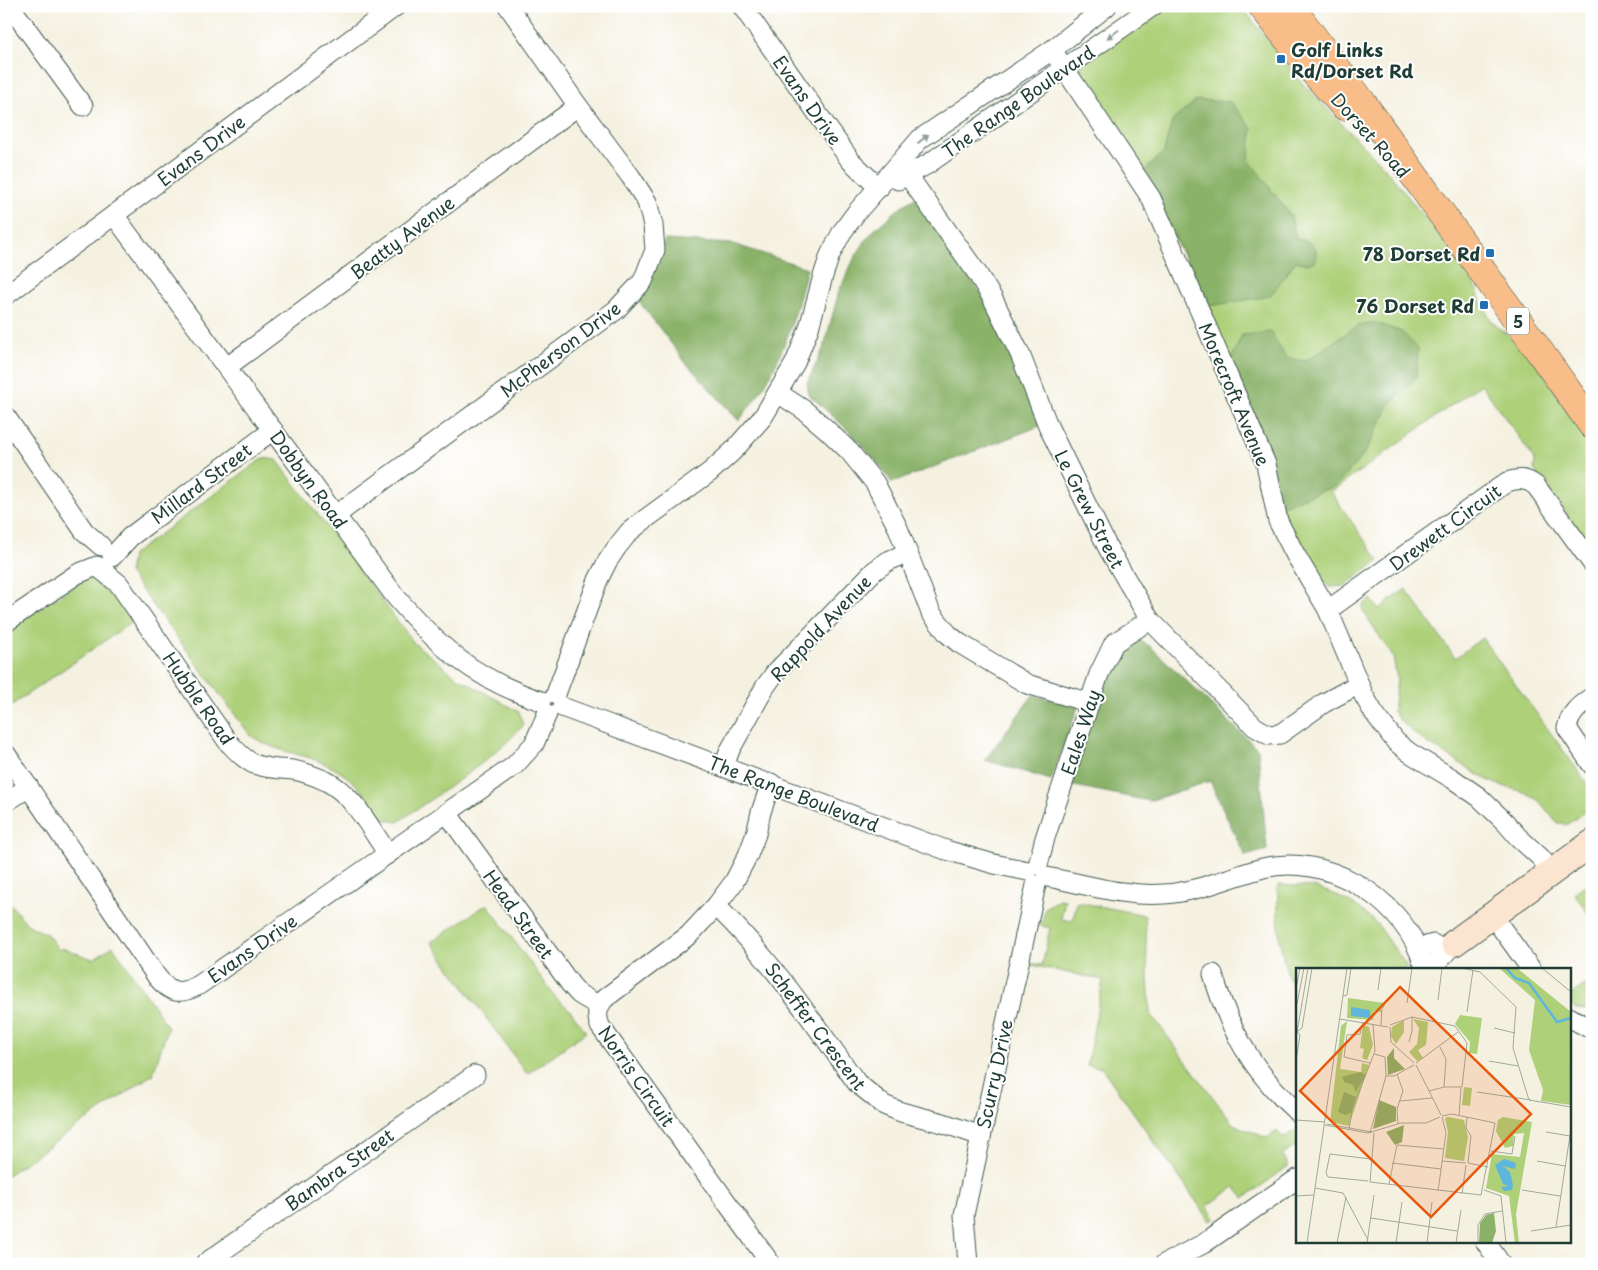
<svg xmlns="http://www.w3.org/2000/svg" width="1598" height="1270" font-family="'Playpen Sans',sans-serif">
	<rect width="100%" height="100%" fill="#fff"/>
	<filter id="ink" filterUnits="userSpaceOnUse"><feTurbulence type="fractalNoise" baseFrequency=".02" numOctaves="2"/><feDisplacementMap in="SourceGraphic" scale="10" xChannelSelector="R" yChannelSelector="G"/><feConvolveMatrix kernelMatrix="1 2 1 2 8 2 1 2 1" color-interpolation-filters="sRGB"/></filter>
	<filter id="wash" filterUnits="userSpaceOnUse"><feTurbulence type="fractalNoise" baseFrequency=".0096" numOctaves="4" result="noise"/><feDisplacementMap in="SourceGraphic" scale="20" xChannelSelector="R" yChannelSelector="G"/><feGaussianBlur stdDeviation="1.12" result="paint"/><feColorMatrix in="noise" values="0 0 0 0 0 0 0 0 0 0 0 0 0 0 0 0 0 1.4 0 .05"/><feComposite in="paint" operator="in"/></filter>
	<g filter="url(#wash)">
		<rect width="100%" height="100%" fill="#f5f1e1"/>
		<g fill="#add079" stroke="#668656">
			<polygon points="1159,6 1241,6 1303,84 1384,167 1471,275 1481,302 1493,323 1527,350 1592,446 1592,550 1534,469 1535,460 1481,384 1331,492 1379,561 1344,586 1329,587 1321,580 1299,543 1279,506 1230,362 1200,284 1077,73 1085,60"/>
			<path d="M 263,458 L 277,460 L 414,643 L 457,677 L 519,712 L 523,726 C 487,765 440,792 398,822 L 382,819 C 361,787 348,771 310,758 C 288,751 270,749 250,735 L 129,573 L 132,555 Z"/>
			<polygon points="92,575 109,583 135,620 6,709 6,630"/>
			<polygon points="1406,589 1455,658 1482,638 1592,790 1592,819 1586,811 1566,825 1562,823 1557,823 1539,801 1527,793 1496,784 1484,778 1421,739 1399,720 1393,711 1397,679 1393,657 1363,611 1363,605 1371,599 1379,609"/>
			<polygon points="1592,880 1592,919 1574,893"/>
			<path d="M 1278,885 L 1314,887 L 1334,894 L 1358,907 L 1378,925 L 1406,965 L 1406,969 L 1297,969 L 1297,998 C 1279,958 1277,928 1278,885 Z"/>
			<polygon points="6,899 28,925 47,934 59,950 62,948 93,959 113,946 168,1027 153,1074 6,1176"/>
			<polygon points="1059,899 1065,900 1061,919 1072,921 1077,902 1145,915 1150,1013 1233,1124 1267,1138 1277,1131 1283,1138 1297,1130 1297,1146 1282,1154 1289,1166 1244,1198 1235,1187 1207,1206 1215,1218 1210,1221 1102,1068 1087,1065 1103,980 1026,964 1027,962 1042,965 1050,928 1034,924 1036,921 1042,922 1045,908"/>
			<polygon points="487,904 556,998 570,1010 586,1032 527,1074 431,942"/>
			<polygon points="1592,980 1592,1010 1576,1009 1569,1003 1569,996"/>
		</g>
		<g fill="#8ab269" stroke="#54784e">
			<polygon points="1197,100 1230,102 1252,128 1249,160 1291,216 1296,239 1308,241 1316,249 1316,261 1307,264 1296,261 1270,296 1209,306 1143,172 1164,152 1172,121"/>
			<path d="M 915,198 L 990,306 L 1040,426 L 892,483 C 869,448 840,422 809,395 L 807,383 L 824,347 L 839,291 L 854,259 L 865,241 L 875,229 L 902,206 Z"/>
			<path d="M 665,240 L 733,244 L 807,268 C 798,308 786,348 766,383 C 758,396 748,408 739,421 L 686,363 L 638,300 Z"/>
			<polygon points="1376,323 1402,332 1418,349 1416,378 1390,404 1365,453 1336,486 1279,506 1230,362 1242,335 1271,332 1286,358 1305,361 1358,326"/>
			<polygon points="1137,638 1151,647 1258,749 1267,850 1245,856 1210,781 1149,801 1070,785 1111,657 1123,643"/>
			<polygon points="1033,695 1078,707 1051,780 985,760"/>
		</g>
	</g>
	<g filter="url(#ink)">
		<g fill="none" stroke-linecap="round" stroke-linejoin="round">
			<defs>
				<g id="street">
					<polyline points="10,6 83,106"/>
					<polyline points="742,6 850,160 879,188"/>
					<polyline points="1052,50 1151,198 1266,464 1278,521 1295,554 1328,610 1364,696 1374,713 1396,742 1410,753 1453,779 1479,797 1506,823 1518,837 1541,858 1551,872"/>
					<polyline points="899,163 977,273 993,299 1020,354 1049,428 1109,550 1150,620 1255,727 1269,735 1280,734 1324,703 1359,684"/>
					<polyline points="898,180 928,164 1153,6"/>
					<path d="M 114,215 L 395,596 C 440,649 475,679 541,701"/>
					<polyline points="6,295 396,6"/>
					<polyline points="227,367 578,106"/>
					<polyline points="778,393 804,410 825,428 849,451 875,483 898,528 931,613 948,634 959,643 1027,684 1090,703"/>
					<polyline points="6,417 84,531 101,546"/>
					<polyline points="336,515 616,310 643,281 655,250 653,225 647,202 631,177 578,106 508,6"/>
					<polyline points="112,557 130,537 273,430"/>
					<path d="M 98,567 L 119,584 L 228,742 C 236,750 243,759 254,764 C 267,769 279,769 293,770 C 304,772 315,776 326,781 C 354,795 370,828 388,854"/>
					<path d="M 1328,610 L 1507,482 C 1519,478 1526,478 1536,486 L 1592,563"/>
					<polyline points="6,622 77,574 97,566"/>
					<polyline points="556,694 598,580 607,562 617,547 629,532 644,520 710,472 733,451 763,417 795,363 809,328 823,276 830,255 842,232 856,213 920,139 1052,50 1107,6"/>
					<path d="M 1592,697 C 1580,705 1570,713 1567,728 L 1592,765"/>
					<polyline points="562,707 946,850 994,864 1028,871"/>
					<path d="M 6,754 L 157,977 C 171,994 180,995 199,985 L 514,766 L 534,744 L 547,714"/>
					<polyline points="724,766 730,750 765,687 775,673 874,571 888,561 907,553"/>
					<polyline points="6,802 29,787"/>
					<polyline points="447,813 571,985 579,994 599,1006"/>
					<polyline points="1038,865 1045,838 1099,674 1114,643 1150,620"/>
					<path d="M 1047,877 C 1086,884 1124,897 1164,894 C 1199,892 1229,877 1263,868 C 1325,853 1397,896 1420,954"/>
					<path d="M 716,906 C 771,959 813,1022 857,1083 L 884,1105 L 901,1112 L 943,1123 L 981,1136"/>
					<polyline points="1492,915 1531,969"/>
					<path d="M 1442,956 L 1440,948 L 1433,944 L 1423,947 C 1419,953 1420,959 1425,964 L 1435,965 L 1454,943"/>
					<path d="M 1213,974 C 1229,1030 1253,1072 1297,1112"/>
					<polyline points="1569,1017 1587,1027"/>
					<polyline points="1485,1241 1501,1264"/>
					<polyline points="204,1264 475,1075"/>
					<path d="M 771,1264 L 600,1026 C 596,1015 597,1009 604,999 L 689,935 L 716,906 L 734,882 L 748,855 L 756,834 L 761,812 L 771,783"/>
					<polyline points="968,1264 964,1215 1036,885"/>
					<polyline points="1164,1264 1203,1244 1297,1179"/>
				</g>
				<polyline id="secondary" points="1454,943 1592,843"/>
				<g id="primary">
					<polyline points="1262,6 1312,70 1344,106"/>
					<polyline points="1290,6 1364,105 1592,425"/>
				</g>
			</defs>
			<use href="#street" stroke="#3f584e" stroke-width="21"/>
			<use href="#secondary" stroke="#3f584e" stroke-width="28"/>
			<use href="#primary" stroke="#3f584e" stroke-width="29"/>
			<use href="#street" stroke="#fff" stroke-width="19"/>
			<use href="#secondary" stroke="#fce5d0" stroke-width="26"/>
			<use href="#primary" stroke="#f8bd89" stroke-width="28"/>
		</g>
		<defs><path id="oneway-solid" d="M-6-.8H1V-3.2L6.5 0L1 3.2V.8H-6Z" transform="scale(1.25)"/></defs>
		<g fill="#8f9e9a">
			<use href="#oneway-solid" transform="translate(1113 34) rotate(145)"/>
			<use href="#oneway-solid" transform="translate(923 139) rotate(-38)"/>
		</g>
	</g>
	<g fill="#1f6fb2" stroke="#fff" stroke-width="2">
		<rect x="1276" y="54" width="10" height="10" rx="2.5"/>
		<rect x="1485" y="248" width="10" height="10" rx="2.5"/>
		<rect x="1479" y="300" width="10" height="10" rx="2.5"/>
	</g>
	<g text-anchor="middle" dominant-baseline="central" stroke-width="4" stroke-linejoin="round" paint-order="stroke">
		<rect fill="#fff" stroke="#627771" stroke-width="1" x="1507" y="307.5" width="22" height="27" rx="4"/>
		<g font-size="16" font-weight="bold" fill="#1f3d34">
			<text x="1518" y="321">5</text>
		</g>
		<g font-size="18" font-weight="bold" fill="#1f3d34" stroke="#fff" text-anchor="end">
			<text x="1291" y="49" text-anchor="start">Golf Links<tspan x="1291" dy="21">Rd/Dorset Rd</tspan></text>
			<text x="1480" y="253">78 Dorset Rd</text>
			<text x="1474" y="305">76 Dorset Rd</text>
		</g>
		<g font-size="18" fill="#1f3d34" stroke="#fff">
			<text transform="translate(808 100) rotate(55)">Evans Drive</text>
			<text transform="translate(1018 101) rotate(-35)">The Range Boulevard</text>
			<text transform="translate(1371 135) rotate(48)">Dorset Road</text>
			<text transform="translate(201 150) rotate(-37)">Evans Drive</text>
			<text transform="translate(402 237) rotate(-37)">Beatty Avenue</text>
			<text transform="translate(560 349) rotate(-37)">McPherson Drive</text>
			<text transform="translate(1235 394) rotate(67)">Morecroft Avenue</text>
			<text transform="translate(309 479) rotate(54)">Dobbyn Road</text>
			<text transform="translate(201 483) rotate(-37)">Millard Street</text>
			<text transform="translate(1090 509) rotate(63)">Le Grew Street</text>
			<text transform="translate(1445 527) rotate(-36)">Drewett Circuit</text>
			<text transform="translate(820 628) rotate(-47)">Rappold Avenue</text>
			<text transform="translate(199 698) rotate(55)">Hubble Road</text>
			<text transform="translate(1080 732) rotate(-72)">Eales Way</text>
			<text transform="translate(794 793) rotate(21)">The Range Boulevard</text>
			<text transform="translate(519 914) rotate(54)">Head Street</text>
			<text transform="translate(252 948) rotate(-35)">Evans Drive</text>
			<text transform="translate(816 1026) rotate(53)">Scheffer Crescent</text>
			<text transform="translate(994 1074) rotate(-78)">Scurry Drive</text>
			<text transform="translate(637 1076) rotate(55)">Norris Circuit</text>
			<text transform="translate(339 1169) rotate(-35)">Bambra Street</text>
		</g>
	</g>
	<g transform="translate(1296 968)">
		<rect width="275" height="275" fill="#f5f1e1"/>
		<path d="M 203,0 L 221,0 L 275,44 L 275,137 L 245,133 L 247,122 L 233,82 L 239,32 ZM 52,30 L 89,35 L 88,40 L 84,39 L 86,44 L 78,43 L 77,52 L 51,50 ZM 164,47 L 186,50 L 181,86 L 173,85 L 174,74 L 159,56 ZM 117,51 L 132,54 L 130,77 L 122,82 L 127,90 L 121,93 L 113,84 L 121,76 L 123,60 ZM 108,52 L 108,64 L 100,76 L 95,68 L 96,59 ZM 51,53 L 44,101 L 65,104 L 66,95 L 73,97 L 53,158 L 34,154 L 45,58 ZM 67,57 L 73,59 L 77,77 L 71,92 L 66,90 L 68,81 L 64,80 ZM 168,119 L 176,120 L 174,138 L 166,137 ZM 152,149 L 168,152 L 172,169 L 168,193 L 149,190 L 152,164 L 149,150 ZM 207,149 L 236,154 L 220,246 L 223,275 L 219,275 L 213,228 L 190,220 L 196,186 L 224,189 L 228,165 L 218,166 L 217,178 L 209,180 L 200,163 L 202,152 Z" fill="#add079"/>
		<path d="M 98,80 L 98,90 L 109,101 L 92,107 L 91,89 ZM 64,104 L 70,107 L 60,124 L 57,117 L 48,114 L 46,109 ZM 48,124 L 60,129 L 55,145 L 49,147 L 42,144 ZM 83,132 L 100,139 L 100,153 L 77,161 ZM 108,157 L 106,174 L 99,177 L 90,164 ZM 198,245 L 200,263 L 196,275 L 183,275 L 184,255 L 190,247 Z" fill="#8ab269"/>
		<path d="M 55,39 L 74,42 L 74,50 L 55,48 ZM 208,191 L 220,195 L 219,201 L 207,198 L 214,204 L 217,217 L 216,222 L 208,223 L 205,219 L 213,218 L 207,216 L 199,197 Z" fill="#5fb6dc"/>
		<path fill="none" stroke="#5fb6dc" stroke-width="2.5" d="M 210,0 L 219,10 L 233,15 L 261,54 L 275,50"/>
		<path fill="none" stroke="#9fa99c" stroke-width="1" d="M 166,0 L 184,4 L 220,39 L 217,80 L 233,132 L 275,139M 246,0 L 275,24M 0,21 L 4,0M 82,22 L 85,0M 47,28 L 51,27 L 55,0M 142,32 L 146,0M 111,35 L 116,0M 1,36 L 8,0M 171,44 L 177,2M 44,51 L 92,59M 67,54 L 64,66 L 51,67 L 48,89 L 74,95M 85,57 L 86,40M 94,57 L 116,49 L 159,58 L 171,75 L 166,119 L 148,119 L 133,123M 94,59 L 95,74 L 118,95M 198,60 L 219,65M 2,63 L 6,60 L 16,0M 0,70 L 12,0M 113,74 L 116,63 L 116,49M 144,79 L 150,91 L 148,119M 0,93 L 4,67 L 1,63M 193,93 L 222,98M 120,95 L 162,64M 120,97 L 145,147M 101,106 L 107,123 L 101,141 L 102,156M 90,108 L 98,108 L 118,97M 181,124 L 235,132M 104,133 L 136,130M 163,148 L 165,120M 171,149 L 170,160 L 175,168 L 172,195M 0,152 L 29,154M 31,156 L 76,164M 29,157 L 72,165 L 105,155 L 130,155 L 144,149M 53,162 L 56,142 L 79,83 L 77,56M 250,164 L 274,168M 74,165 L 90,108 L 89,89 L 78,86M 78,165 L 74,214 L 185,227 L 199,155 L 156,146 L 146,148M 195,183 L 216,186 L 219,168M 146,193 L 170,195M 241,193 L 269,198M 96,195 L 145,201M 172,195 L 192,199M 72,213 L 32,209 L 30,205 L 34,186 L 75,191M 93,216 L 101,177 L 148,181M 19,220 L 47,225 L 72,272M 188,222 L 205,228 L 210,275M 226,222 L 264,228M 142,223 L 150,165 L 146,149M 166,226 L 170,197M 0,228 L 18,227M 75,250 L 161,263M 260,259 L 275,161M 235,263 L 275,257M 11,275 L 51,0M 41,275 L 50,229M 71,275 L 78,227M 100,275 L 106,234M 131,275 L 136,234M 160,275 L 165,242M 182,275 L 182,257 L 189,246 L 206,243"/>
		<path fill="#e8590c" fill-opacity="0.15" stroke="#e8590c" stroke-width="2.5" d="M 104,19 L 235,146 L 135,249 L 4,123 Z"/>
		<rect width="275" height="275" fill="none" stroke="#1f3d34" stroke-width="2.5"/>
	</g>
	<rect width="1598" height="1270" fill="none" stroke="#fff" stroke-width="25"/>
</svg>
